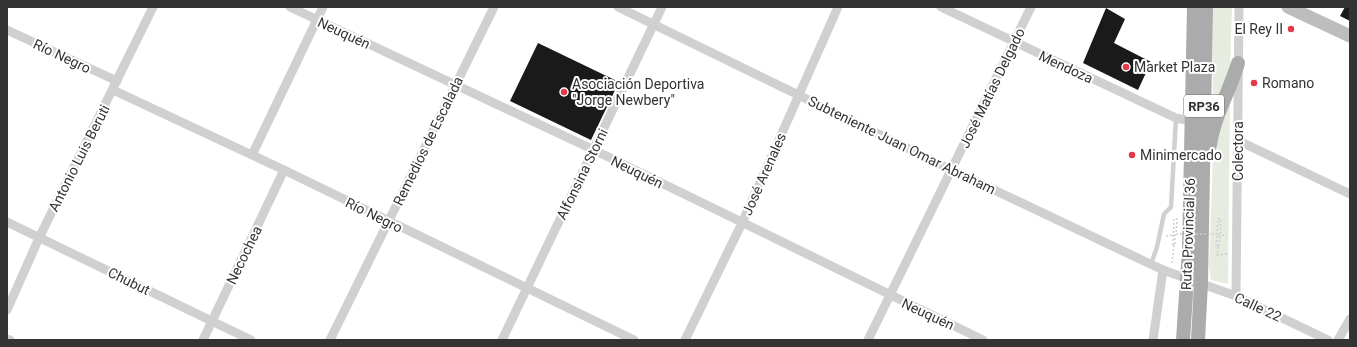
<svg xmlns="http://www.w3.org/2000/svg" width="1357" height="347" font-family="Roboto,sans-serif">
	<rect width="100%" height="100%" fill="#fff"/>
	<g fill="#e6ecdf">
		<polygon points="1212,7 1232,7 1230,68 1213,110"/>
		<polygon points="1230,94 1228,284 1211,280 1209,265 1213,157 1216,132"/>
	</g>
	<g fill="#1a1a1a">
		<polygon points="1345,7 1350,7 1350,21 1340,16"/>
		<polygon points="1106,8 1125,19 1114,43 1151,62 1138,90 1083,63"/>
		<polygon points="538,43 619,82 591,140 510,101"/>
	</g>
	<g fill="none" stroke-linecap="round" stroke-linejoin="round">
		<g stroke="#cdcdcd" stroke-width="1.5" stroke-dasharray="2 2" stroke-linecap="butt">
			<polyline points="1166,236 1175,235 1175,245 1173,245"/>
			<polyline points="1218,247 1217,255 1227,254"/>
			<polyline points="1219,247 1216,247 1217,235 1227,235"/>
			<polyline points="1172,263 1174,245"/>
		</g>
		<polyline stroke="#d0d0d0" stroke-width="4.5" points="1151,264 1157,247 1164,214 1171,207 1176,118"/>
		<g stroke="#d0d0d0" stroke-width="9">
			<polyline points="290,7 594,150 983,340"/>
			<polyline points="618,7 952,170 1163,270 1236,296 1328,340"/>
			<polyline points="941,7 1176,118 1192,121"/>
			<polyline points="7,30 117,81"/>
			<polyline points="113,90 284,170 634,340"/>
			<polyline points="1239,141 1350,194"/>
			<polyline points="252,155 323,7"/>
			<polyline points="7,222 251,340"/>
			<polyline points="1236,296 1239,7"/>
			<polyline points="7,310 39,238 153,7"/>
			<polyline points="7,339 10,340"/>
			<polyline points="203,340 284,170"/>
			<polyline points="330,340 494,7"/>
			<polyline points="502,340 662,7"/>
			<polyline points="685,340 742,223 838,7"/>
			<polyline points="868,340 1031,7"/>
			<polyline points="1153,340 1163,270"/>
			<polyline points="1338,340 1350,319"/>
		</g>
		<polyline stroke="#bdbdbd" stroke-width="13" points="1288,7 1350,36"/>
		<g stroke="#ababab" stroke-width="14">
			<path d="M 1210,145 C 1214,116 1230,91 1238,63"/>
			<polyline points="1183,340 1189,250 1194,7"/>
			<polyline points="1198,340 1201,283 1206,7"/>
		</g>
		<polyline stroke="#cdcdcd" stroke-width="1.5" stroke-dasharray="2 2" stroke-linecap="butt" points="1173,245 1174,219 1177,219 1176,234 1217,234 1218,219 1221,219 1219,247"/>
	</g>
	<g fill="#e63946" stroke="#fff" stroke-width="1.5">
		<circle cx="1291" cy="29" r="4"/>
		<circle cx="1126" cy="67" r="4"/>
		<circle cx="1254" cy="83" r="4"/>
		<circle cx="564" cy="92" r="4"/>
		<circle cx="1132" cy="155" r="4"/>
	</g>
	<g text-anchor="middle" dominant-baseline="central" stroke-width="4" stroke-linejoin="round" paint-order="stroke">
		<rect fill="#fff" stroke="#707070" stroke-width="1" x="1184" y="95" width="40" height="22" rx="3"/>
		<g font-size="13" font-weight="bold" fill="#333">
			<text x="1204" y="106">RP36</text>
		</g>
		<g font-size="14" fill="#333" stroke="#fff" text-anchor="start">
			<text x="1283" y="29" text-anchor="end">El Rey II</text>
			<text x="1134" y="67">Market Plaza</text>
			<text x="1262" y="83">Romano</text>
			<text x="572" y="84">Asociación Deportiva<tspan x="572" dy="16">"Jorge Newbery"</tspan></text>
			<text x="1140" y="155">Minimercado</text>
		</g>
		<g font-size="14" fill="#333" stroke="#fff">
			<text transform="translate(344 33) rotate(25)">Neuquén</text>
			<text transform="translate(62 56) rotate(25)">Río Negro</text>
			<text transform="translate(1066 67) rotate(25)">Mendoza</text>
			<text transform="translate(992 88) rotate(-64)">José Matías Delgado</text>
			<text transform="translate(428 141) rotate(-64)">Remedios de Escalada</text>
			<text transform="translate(902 145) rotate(26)">Subteniente Juan Omar Abraham</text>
			<text transform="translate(1238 151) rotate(-90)">Colectora</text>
			<text transform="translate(79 158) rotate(-63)">Antonio Luis Beruti</text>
			<text transform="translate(637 172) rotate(26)">Neuquén</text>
			<text transform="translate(582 174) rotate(-64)">Alfonsina Storni</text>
			<text transform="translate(764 174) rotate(-66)">José Arenales</text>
			<text transform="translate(374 215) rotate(26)">Río Negro</text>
			<text transform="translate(1188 234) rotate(-88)">Ruta Provincial 36</text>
			<text transform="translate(244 255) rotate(-64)">Necochea</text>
			<text transform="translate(129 281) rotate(26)">Chubut</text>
			<text transform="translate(1258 307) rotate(25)">Calle 22</text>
			<text transform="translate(928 314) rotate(25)">Neuquén</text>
		</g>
	</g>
	<rect width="1357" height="347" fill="none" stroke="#333333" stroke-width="16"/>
</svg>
